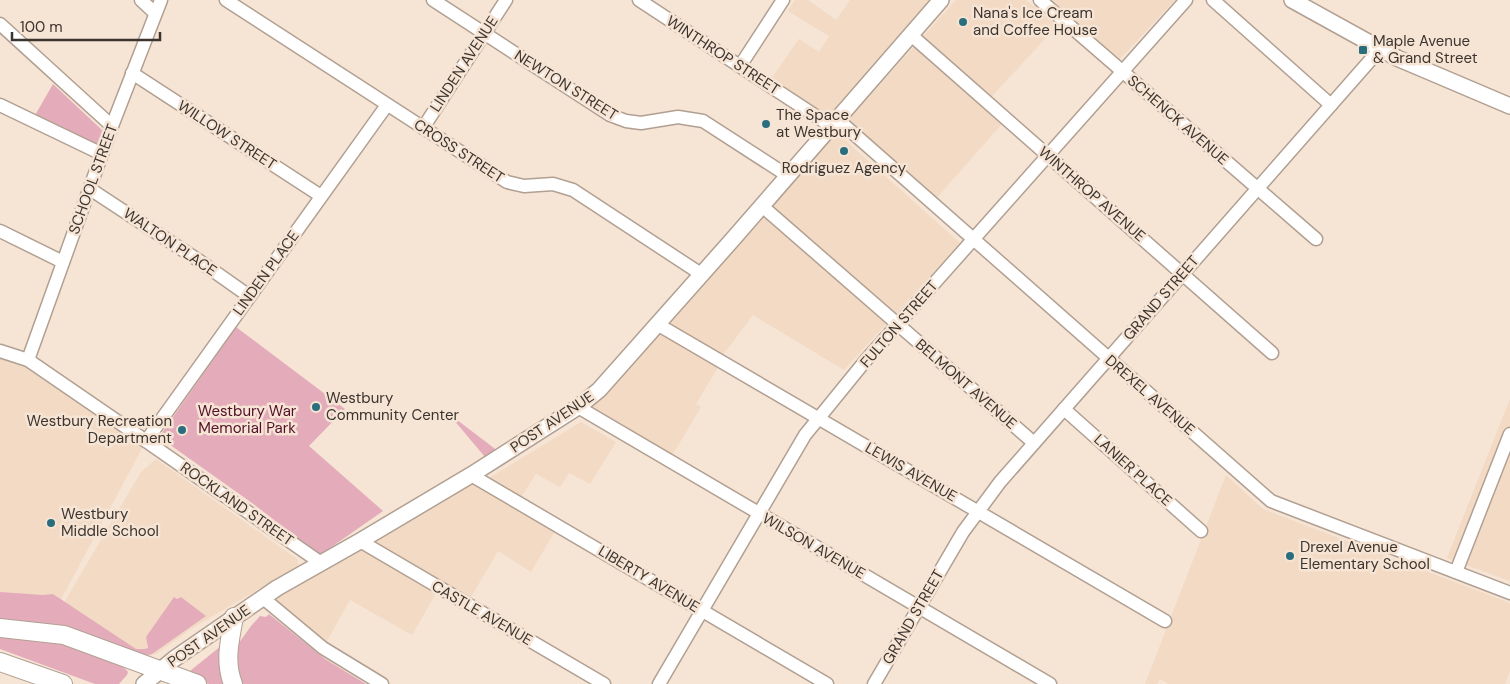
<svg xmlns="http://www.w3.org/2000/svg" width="1510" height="684" font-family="'DM Sans',sans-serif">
	<rect width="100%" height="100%" fill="#f6e4d5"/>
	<g fill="#f2dac5">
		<polygon points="795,0 808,0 836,20 850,0 932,0 828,117 771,79 799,39 819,52 829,36 788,11"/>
		<polygon points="956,0 1026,0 1057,26 982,107 1001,125 934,201 846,122"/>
		<polygon points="1047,0 1175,0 1116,63"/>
		<polygon points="837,133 960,243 844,370 753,315 723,355 669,325"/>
		<polygon points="659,332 718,367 696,404 701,407 671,457 591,408"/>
		<polygon points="0,351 28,360 146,441 58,605 0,612"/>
		<polygon points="1510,399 1510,581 1447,558"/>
		<polygon points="581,422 616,442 590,484 569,473 560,487 536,474 521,497 489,478"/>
		<polygon points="156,459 297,559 298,566 194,627 156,654 146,657 62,606 141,472"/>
		<polygon points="471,475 558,526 531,572 498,551 467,604 439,588 412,635 350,600 323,648 263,598"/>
		<polygon points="1226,475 1263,509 1510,603 1510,671 1505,684 1169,684 1160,679 1157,684 1145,684"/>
	</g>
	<g fill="#e4acba">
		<polygon points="53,84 103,131 98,148 34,117"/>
		<polygon points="236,327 345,409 309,446 383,511 320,555 252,503 159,437"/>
		<polygon points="448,413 503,455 490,463"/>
		<polygon points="0,592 43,595 53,594 136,649 145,649 148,648 146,637 174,597 177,599 181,597 206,616 152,654 144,656 0,623"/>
		<polygon points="269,614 325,659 366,684 238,684 236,647 251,626 260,616 266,617"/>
		<path d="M 0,634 C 17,636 34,636 50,639 C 63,641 124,662 128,672 L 127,675 L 119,684 L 95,684 L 0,649 Z"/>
		<polygon points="221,646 227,684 209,684 185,675"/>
	</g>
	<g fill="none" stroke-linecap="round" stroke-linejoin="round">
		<defs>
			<g id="minor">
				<polyline points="141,0 155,13"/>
				<polyline points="226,0 507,182 524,186 553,184 573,190 701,274"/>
				<polyline points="433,0 610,115 626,121 641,123 678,117 703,121 788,176"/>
				<polyline points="639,0 831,126"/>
				<polyline points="1040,0 1316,239"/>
				<polyline points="1213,0 1331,105"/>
				<polyline points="0,24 112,126"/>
				<polyline points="911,35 1272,353"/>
				<polyline points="740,66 783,0"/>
				<polyline points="132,73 321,196"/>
				<polyline points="0,105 102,154"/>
				<polyline points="837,119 1271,501 1510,593"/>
				<polyline points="423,128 506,0"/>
				<polyline points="90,189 198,260 249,296"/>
				<polyline points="762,206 1034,443"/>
				<polyline points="0,231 63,262"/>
				<polyline points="657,324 1165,621"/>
				<polyline points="0,351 28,360 146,441 321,563"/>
				<polyline points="28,360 112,126 161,0"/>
				<polyline points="578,407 1050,684"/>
				<polyline points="1064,409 1201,531"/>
				<polyline points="146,441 387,105"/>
				<polyline points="471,475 827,684"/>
				<polyline points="360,541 604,684"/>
				<polyline points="1456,572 1510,434"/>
				<polyline points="263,598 323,648 382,684"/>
				<polyline points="659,684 805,435 866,360 1186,0"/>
				<polyline points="874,684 963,532 1000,482 1381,48"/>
			</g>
			<g id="major">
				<polyline points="1292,0 1397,58 1510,106"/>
				<polyline points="144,684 174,659 277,588 360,541 471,475 578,407 599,390 733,239 941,0"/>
			</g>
			<g id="highway">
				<polyline points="0,628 64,635 197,684"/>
				<polyline points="0,662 63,684"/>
				<path d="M 233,684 C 224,661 230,640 234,617"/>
			</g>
		</defs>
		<use href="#minor" stroke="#b1a092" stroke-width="15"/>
		<use href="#major" stroke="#b1a092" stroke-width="18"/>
		<use href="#highway" stroke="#b1a092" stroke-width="20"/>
		<use href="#minor" stroke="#fff" stroke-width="12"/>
		<use href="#major" stroke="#fff" stroke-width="15"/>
		<use href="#highway" stroke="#fff" stroke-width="18"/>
	</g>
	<g fill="#2a6e7e" stroke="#f6e4d5" stroke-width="2">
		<circle cx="963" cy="22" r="5"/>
		<rect x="1358" y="45" width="10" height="10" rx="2.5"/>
		<circle cx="766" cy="124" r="5"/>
		<circle cx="844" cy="151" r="5"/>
		<circle cx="316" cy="407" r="5"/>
		<circle cx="182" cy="430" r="5"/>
		<circle cx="51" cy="523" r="5"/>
		<circle cx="1290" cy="556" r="5"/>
	</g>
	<g text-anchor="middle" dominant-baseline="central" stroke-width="5" stroke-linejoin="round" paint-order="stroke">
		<g font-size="15" fill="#3c352f" stroke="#f6e4d5" text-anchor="start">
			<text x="973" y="13">Nana's Ice Cream<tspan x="973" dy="17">and Coffee House</tspan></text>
			<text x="1373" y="41">Maple Avenue<tspan x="1373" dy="17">&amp; Grand Street</tspan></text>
			<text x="776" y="115">The Space<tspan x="776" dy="17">at Westbury</tspan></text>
			<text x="844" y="168" text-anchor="middle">Rodriguez Agency</text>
			<text x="326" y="398">Westbury<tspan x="326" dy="17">Community Center</tspan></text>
			<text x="172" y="421" text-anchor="end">Westbury Recreation<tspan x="172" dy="17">Department</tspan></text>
			<text x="61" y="514">Westbury<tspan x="61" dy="17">Middle School</tspan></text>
			<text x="1300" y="547">Drexel Avenue<tspan x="1300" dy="17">Elementary School</tspan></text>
		</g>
		<g font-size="15" fill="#3c352f" stroke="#f6e4d5">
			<text transform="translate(723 55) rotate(33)">WINTHROP STREET</text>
			<text transform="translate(464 64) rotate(-57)">LINDEN AVENUE</text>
			<text transform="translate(566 85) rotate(32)">NEWTON STREET</text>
			<text transform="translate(1178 120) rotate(41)">SCHENCK AVENUE</text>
			<text transform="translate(227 135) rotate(33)">WILLOW STREET</text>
			<text transform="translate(459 151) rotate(33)">CROSS STREET</text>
			<text transform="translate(93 179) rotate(-70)">SCHOOL STREET</text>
			<text transform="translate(1092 194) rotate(41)">WINTHROP AVENUE</text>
			<text transform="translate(170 242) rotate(34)">WALTON PLACE</text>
			<text transform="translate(266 273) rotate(-54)">LINDEN PLACE</text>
			<text transform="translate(1161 298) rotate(-49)">GRAND STREET</text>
			<text transform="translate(899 324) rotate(-49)">FULTON STREET</text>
			<text transform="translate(966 384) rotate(41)">BELMONT AVENUE</text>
			<text transform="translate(1150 395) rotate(41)">DREXEL AVENUE</text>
			<text transform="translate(552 422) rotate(-34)">POST AVENUE</text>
			<text transform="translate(1133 470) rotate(42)">LANIER PLACE</text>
			<text transform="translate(911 472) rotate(30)">LEWIS AVENUE</text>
			<text transform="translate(237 504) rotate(35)">ROCKLAND STREET</text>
			<text transform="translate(814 546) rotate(30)">WILSON AVENUE</text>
			<text transform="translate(649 579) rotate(31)">LIBERTY AVENUE</text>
			<text transform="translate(482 613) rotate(30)">CASTLE AVENUE</text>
			<text transform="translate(913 617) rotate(-60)">GRAND STREET</text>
			<text transform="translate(209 636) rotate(-35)">POST AVENUE</text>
		</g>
		<g font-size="15" fill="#52102a" stroke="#f6e4d5">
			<text x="247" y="411">Westbury War<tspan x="247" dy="17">Memorial Park</tspan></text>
		</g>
	</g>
	<path d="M12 32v8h148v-8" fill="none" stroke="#3c352f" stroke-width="2.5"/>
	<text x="20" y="32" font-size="15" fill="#3c352f" stroke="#f6e4d5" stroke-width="4" paint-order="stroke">100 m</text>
</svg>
